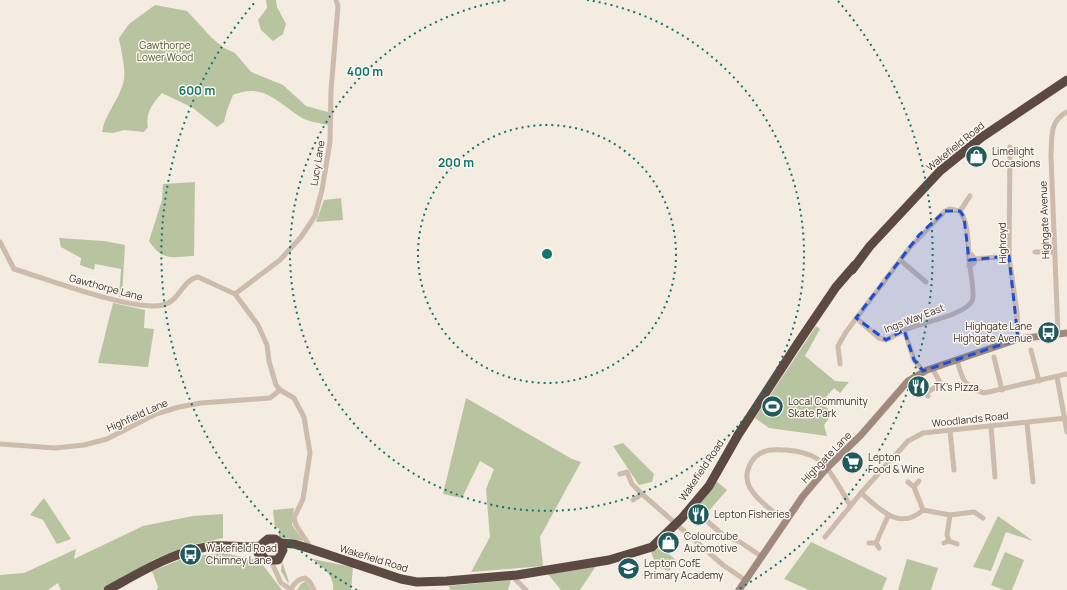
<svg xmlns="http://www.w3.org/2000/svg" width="1067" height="590" font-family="Manrope,sans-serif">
	<rect width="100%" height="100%" fill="#f4ebe1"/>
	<g fill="#b8c4a0">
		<polygon points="266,0 276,0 277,7 286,24 283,34 273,41 261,30 258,20 267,8"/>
		<path d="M 155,5 L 187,11 L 212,38 L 224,48 L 235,53 L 251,72 L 283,85 L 306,106 L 328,112 L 328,125 C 320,123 309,122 302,118 C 278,103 263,82 233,95 L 227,110 L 224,122 L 217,127 L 193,108 L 162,93 C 153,103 145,113 148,127 L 144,132 L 124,130 L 113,133 L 102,132 C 105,114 118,101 123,84 C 127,71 121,51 119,38 L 129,24 Z"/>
		<path d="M 195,182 L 194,256 C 172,257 163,262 149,241 L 162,200 L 163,184 Z"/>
		<polygon points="341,198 343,220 316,222 324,200"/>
		<polygon points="59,238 104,241 125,245 122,297 119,297 121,269 95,264 94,270 80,265 81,258 61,247"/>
		<polygon points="113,303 145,310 144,328 154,329 148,367 98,363"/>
		<polygon points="816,326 820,329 805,356 835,381 849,382 840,393 834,388 821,403 833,413 824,425 827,436 769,428 755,418"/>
		<polygon points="466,398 572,459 581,462 540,537 543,566 471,572 490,537 486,489 494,469 480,461 462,498 443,494"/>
		<polygon points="623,443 654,474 652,482 639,485 613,446"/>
		<polygon points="715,480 727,490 707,513 698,505"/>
		<polygon points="44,498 71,539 57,544 43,520 30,515"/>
		<polygon points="294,508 292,525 304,541 279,537 279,528 275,528 273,510"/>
		<polygon points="223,514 223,538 191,545 155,559 101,590 61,590 58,583 48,590 0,590 0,575 24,573 76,549 74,559 143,526 193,516"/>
		<polygon points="998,516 1033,541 1006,532 991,571 973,567"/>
		<polygon points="811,542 887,578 882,590 809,590 784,579"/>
		<polygon points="661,547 677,561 669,571 657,567 651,552"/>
		<polygon points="1005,552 1024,560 1012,590 1004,590 991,585"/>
		<polygon points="223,553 259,560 282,590 157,590 158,587 152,571 187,557"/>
		<path d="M 312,559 L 353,567 L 351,590 L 333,590 C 335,575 322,567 312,559 Z"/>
		<polygon points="907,559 938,568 931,590 898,590"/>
		<polygon points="282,561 289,582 288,583 281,571"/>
		<polygon points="596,566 580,590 561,590 547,573"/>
		<polygon points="511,580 508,590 450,590 449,586"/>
		<polygon points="306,581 311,590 297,590 301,584"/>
	</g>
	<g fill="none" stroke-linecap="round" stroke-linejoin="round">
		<g stroke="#cdbbac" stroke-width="5">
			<polyline points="1010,147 1009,256 1017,312 1018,339"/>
			<polyline points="960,211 970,196"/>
			<path d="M 0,242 L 14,269 C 47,279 133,312 163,305 C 180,301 182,280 198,277 L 235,294 L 258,325 L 267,345 L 269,361 L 276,385 L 280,390 L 294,398 L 304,417 L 310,453 L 303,499 L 294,518 L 296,525 L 311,548"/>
			<polyline points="1035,252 1054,252"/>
			<polyline points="968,253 971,254 975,259 974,263 969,266"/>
			<polyline points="975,259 1009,256"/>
			<polyline points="900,260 926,282"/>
			<polyline points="235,294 280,260 301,237 315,216 322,190 330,142 331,90 338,6 336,0"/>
			<polyline points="904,330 914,360 923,371"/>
			<path d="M 1058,334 L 1051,156 C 1052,138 1049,121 1067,112"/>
			<polyline points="1031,350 1039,381"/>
			<polyline points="994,357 1002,390"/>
			<path d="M 957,360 C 962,379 964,387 984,393 L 1067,374"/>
			<path d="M 840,364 L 838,346 L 846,332 L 910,247 L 945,211 L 950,209 L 960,211 C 969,224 968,243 969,259 C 969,268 976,293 972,301 C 965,315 920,323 905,330 C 899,333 893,337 886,340 L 879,338 L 856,318"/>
			<polyline points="1057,377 1067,432"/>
			<polyline points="928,396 926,393 941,384 932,368"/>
			<polyline points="1027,423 1033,482"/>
			<polyline points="991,426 995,477"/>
			<polyline points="950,431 954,470"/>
			<polyline points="0,444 55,448 84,445 107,439 156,414 179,407 201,403 270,398 280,390"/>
			<polyline points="620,474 627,472 632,484 642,494 723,565 745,580"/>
			<polyline points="908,482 914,487 923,510"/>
			<polyline points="914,487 919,481"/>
			<path d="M 861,493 C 879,508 899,532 923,510 L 950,515 L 974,512 L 983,518"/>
			<polyline points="633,500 642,494"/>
			<path d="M 786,520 C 774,513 757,500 750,488 C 742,474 751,455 766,451 C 772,449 780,450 787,450 C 796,451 808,453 816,458 C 831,469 840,489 850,505"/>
			<polyline points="707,521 723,535 740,542 761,556"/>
			<polyline points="825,537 861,493 908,441 923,433 1067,418"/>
			<polyline points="949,541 947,535 950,515"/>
			<polyline points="869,543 876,543 879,548"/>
			<polyline points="876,543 888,516"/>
			<polyline points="944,543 949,541 957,544"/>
			<polyline points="271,561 281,583 292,590"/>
			<polyline points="511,575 526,590"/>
			<path d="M 291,589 C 294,583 298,579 305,578 L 310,582 L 314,590"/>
		</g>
		<polyline stroke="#a18a7d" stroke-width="7" points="739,590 803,496 826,469 861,435 908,381 927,370 1018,339 1067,333"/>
		<g stroke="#5c4a42" stroke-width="9">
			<polyline points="852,270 870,246 940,171 982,137 1067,80"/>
			<polyline points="258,553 267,560 278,560 283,550 281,543"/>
			<polyline points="262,555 260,549 263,543 268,539 275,539 281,543 294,544 311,549 401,579 417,582 447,581 517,575 609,560 652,547 682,518 709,486 738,435 798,343 836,287 855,265"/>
			<path d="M 108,590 C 139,573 171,553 206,547 C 225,543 243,549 261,546"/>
		</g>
	</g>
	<path fill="#1d4ed8" fill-opacity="0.2" stroke="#1d4ed8" stroke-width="3" stroke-dasharray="8 5" stroke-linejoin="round" d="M 945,211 L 960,211 L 964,217 L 969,260 L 1009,256 L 1018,339 L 923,371 L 914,360 L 904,330 L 886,340 L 856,318 L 919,235 Z"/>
	<g fill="none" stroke="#0f766e" stroke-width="2" stroke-dasharray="2 4">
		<circle cx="547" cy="254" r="129"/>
		<path d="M587 0A257 257 0 1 1 507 0"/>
		<path d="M357 590A386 386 0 0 1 256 1M838 1A386 386 0 0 1 737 590"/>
	</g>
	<defs>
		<symbol id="shop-disc" viewBox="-11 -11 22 22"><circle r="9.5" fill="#1f5a5e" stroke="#fbf5ee"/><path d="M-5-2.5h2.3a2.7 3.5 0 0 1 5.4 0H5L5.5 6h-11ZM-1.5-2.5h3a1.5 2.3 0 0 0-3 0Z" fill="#fff"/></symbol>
		<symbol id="bus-disc" viewBox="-11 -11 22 22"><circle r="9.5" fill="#1f5a5e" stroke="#fbf5ee"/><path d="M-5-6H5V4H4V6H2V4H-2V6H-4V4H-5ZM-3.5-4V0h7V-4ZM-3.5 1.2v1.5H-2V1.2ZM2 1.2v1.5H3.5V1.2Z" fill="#fff"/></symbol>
		<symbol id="restaurant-disc" viewBox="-11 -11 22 22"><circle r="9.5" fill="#1f5a5e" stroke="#fbf5ee"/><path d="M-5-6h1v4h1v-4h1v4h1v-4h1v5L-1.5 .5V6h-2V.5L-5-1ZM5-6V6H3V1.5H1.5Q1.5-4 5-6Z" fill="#fff"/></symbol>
		<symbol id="stadium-disc" viewBox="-11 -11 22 22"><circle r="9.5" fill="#1f5a5e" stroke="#fbf5ee"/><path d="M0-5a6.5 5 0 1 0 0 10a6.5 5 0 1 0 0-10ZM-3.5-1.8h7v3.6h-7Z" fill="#fff"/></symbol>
		<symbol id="supermarket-disc" viewBox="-11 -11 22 22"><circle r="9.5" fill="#1f5a5e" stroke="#fbf5ee"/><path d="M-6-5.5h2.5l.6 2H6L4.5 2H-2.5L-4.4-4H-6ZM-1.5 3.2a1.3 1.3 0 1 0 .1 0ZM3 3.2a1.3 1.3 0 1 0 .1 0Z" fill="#fff"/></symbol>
		<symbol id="school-disc" viewBox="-11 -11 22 22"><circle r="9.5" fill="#1f5a5e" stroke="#fbf5ee"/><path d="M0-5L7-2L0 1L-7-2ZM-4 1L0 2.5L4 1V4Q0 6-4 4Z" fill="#fff"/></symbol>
	</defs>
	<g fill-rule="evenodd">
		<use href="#shop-disc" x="964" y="144" width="25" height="25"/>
		<use href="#bus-disc" x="1036" y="320" width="25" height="25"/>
		<use href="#restaurant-disc" x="906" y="374" width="25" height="25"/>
		<use href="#stadium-disc" x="760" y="394" width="25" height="25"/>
		<use href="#supermarket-disc" x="840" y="450" width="25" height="25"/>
		<use href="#restaurant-disc" x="686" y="502" width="25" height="25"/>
		<use href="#shop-disc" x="656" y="530" width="25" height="25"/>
		<use href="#bus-disc" x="178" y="542" width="25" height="25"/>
		<use href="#school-disc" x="616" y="556" width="25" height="25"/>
	</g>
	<g text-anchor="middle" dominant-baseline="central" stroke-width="3" stroke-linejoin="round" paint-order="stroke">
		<g font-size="10" fill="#4a5a2e" stroke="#fbf5ee">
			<text x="165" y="45">Gawthorpe<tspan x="165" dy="12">Lower Wood</tspan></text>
		</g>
		<g font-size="10" fill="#3b302b" stroke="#fbf5ee">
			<text transform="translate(955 146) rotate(-39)">Wakefield Road</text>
			<text transform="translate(317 163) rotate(-81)">Lucy Lane</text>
			<text transform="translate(1044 220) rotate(-92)">Highgate Avenue</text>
			<text transform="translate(1002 243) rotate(-91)">Highroyd</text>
			<text transform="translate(106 287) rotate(15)">Gawthorpe Lane</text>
			<text transform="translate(914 318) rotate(-21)">Ings Way East</text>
			<text transform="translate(137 415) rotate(-24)">Highfield Lane</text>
			<text transform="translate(970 419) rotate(-6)">Woodlands Road</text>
			<text transform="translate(826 457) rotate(-46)">Highgate Lane</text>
			<text transform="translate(701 470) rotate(-56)">Wakefield Road</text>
			<text transform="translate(374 558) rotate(17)">Wakefield Road</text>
		</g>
		<g font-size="10" fill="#3b302b" stroke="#fbf5ee" text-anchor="start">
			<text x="992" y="151">Limelight<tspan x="992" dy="12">Occasions</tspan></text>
			<text x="1032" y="326" text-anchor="end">Highgate Lane<tspan x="1032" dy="12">Highgate Avenue</tspan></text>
			<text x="934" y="387">TK's Pizza</text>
			<text x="788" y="401">Local Community<tspan x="788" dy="12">Skate Park</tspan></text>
			<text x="868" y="457">Lepton<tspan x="868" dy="12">Food &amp; Wine</tspan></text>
			<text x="714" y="514">Lepton Fisheries</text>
			<text x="684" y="536">Colourcube<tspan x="684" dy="12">Automotive</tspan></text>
			<text x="206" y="548">Wakefield Road<tspan x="206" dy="12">Chimney Lane</tspan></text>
			<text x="644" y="563">Lepton CofE<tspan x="644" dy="12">Primary Academy</tspan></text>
		</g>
	</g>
	<circle cx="547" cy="254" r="6" fill="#0f766e" stroke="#fbf5ee" stroke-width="2"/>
	<g font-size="12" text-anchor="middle" font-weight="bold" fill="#0f766e" stroke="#fbf5ee" stroke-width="3" stroke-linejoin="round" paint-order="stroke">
		<text x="365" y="76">400 m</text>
		<text x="197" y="95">600 m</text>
		<text x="456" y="167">200 m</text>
	</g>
</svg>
